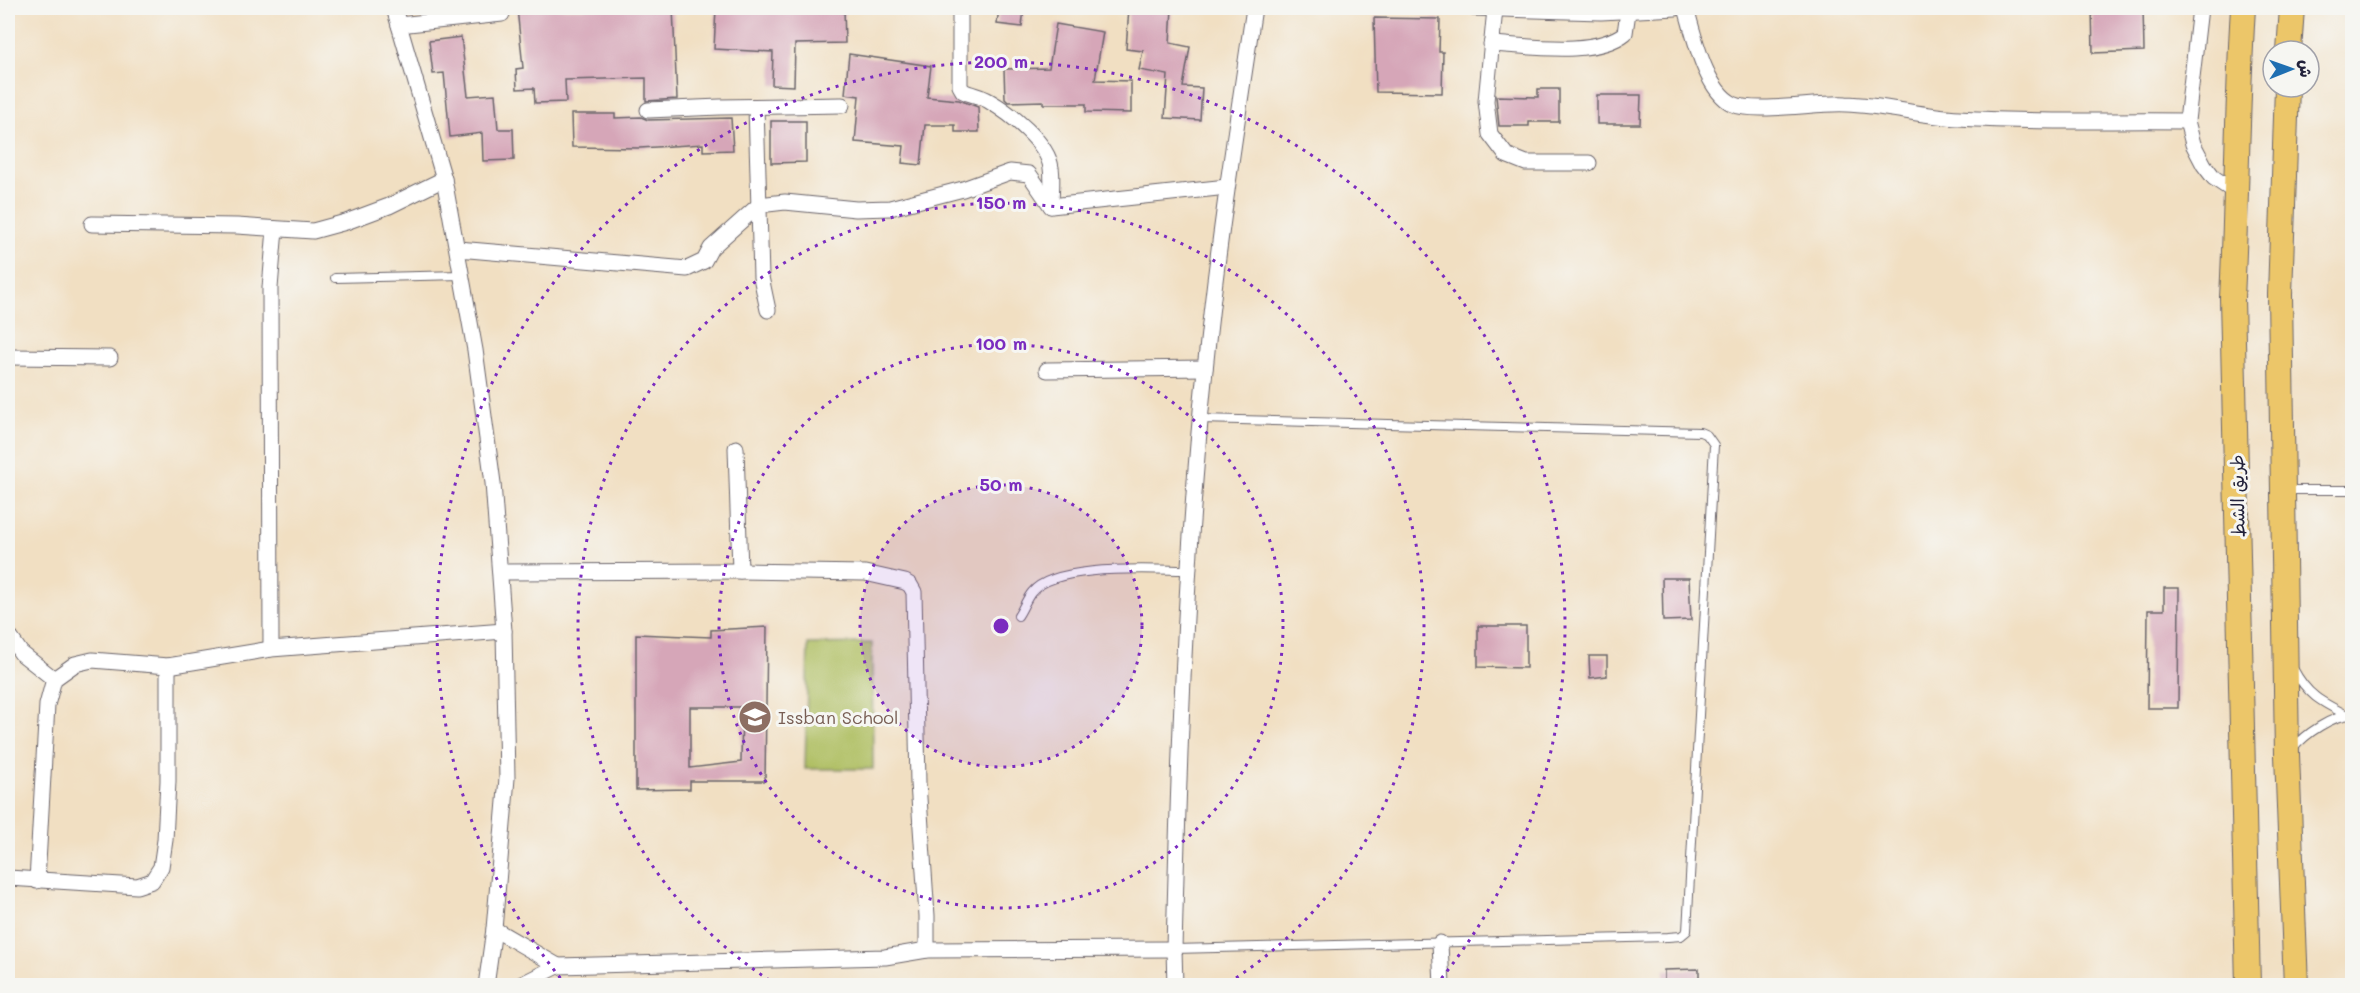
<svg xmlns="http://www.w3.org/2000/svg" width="2360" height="993" font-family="Mali,'Playpen Sans Arabic',sans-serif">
	<rect width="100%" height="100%" fill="#f6f6f2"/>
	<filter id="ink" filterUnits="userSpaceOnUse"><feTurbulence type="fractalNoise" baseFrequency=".0167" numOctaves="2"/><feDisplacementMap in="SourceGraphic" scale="12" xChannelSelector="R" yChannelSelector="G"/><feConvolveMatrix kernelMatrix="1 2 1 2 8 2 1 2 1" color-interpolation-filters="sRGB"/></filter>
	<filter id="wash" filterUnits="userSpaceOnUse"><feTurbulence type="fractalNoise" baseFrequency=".008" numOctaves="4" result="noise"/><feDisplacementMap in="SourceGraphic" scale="24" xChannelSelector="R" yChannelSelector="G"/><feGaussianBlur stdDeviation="1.35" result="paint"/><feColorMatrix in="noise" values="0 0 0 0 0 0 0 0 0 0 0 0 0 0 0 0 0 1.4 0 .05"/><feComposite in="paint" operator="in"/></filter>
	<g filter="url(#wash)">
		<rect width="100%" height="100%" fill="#f1dfc2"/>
		<polygon fill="#aebe61" stroke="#68704e" stroke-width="1.5" points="872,643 873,769 805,769 808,644"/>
		<g id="blocks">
			<g fill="#d6a6b8" fill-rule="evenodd">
				<polygon points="517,8 673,8 677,99 646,101 646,78 565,80 566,102 535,103 534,88 517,89 516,69 523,68"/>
				<polygon points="716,8 844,8 845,43 795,44 794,86 772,85 773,52 714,49"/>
				<polygon points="999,8 1024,8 1022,27 997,24"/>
				<polygon points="1129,8 1172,8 1170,43 1190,47 1183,87 1202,88 1200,120 1165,118 1168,75 1139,70 1143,51 1126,49"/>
				<polygon points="2092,8 2143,8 2144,51 2093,53"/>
				<polygon points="1374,18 1440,19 1439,52 1443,52 1442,93 1376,92"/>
				<polygon points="1056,24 1103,32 1095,80 1131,81 1131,113 1086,112 1086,104 1043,104 1043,101 1008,102 1005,99 1004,69 1049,68"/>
				<polygon points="461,37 468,96 495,94 498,129 513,129 514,160 483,161 482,133 450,137 444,73 433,74 429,41"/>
				<polygon points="849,54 931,66 927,97 959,100 978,107 979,132 955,132 955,125 925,125 921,165 902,163 904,146 855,142 859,96 845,94"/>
				<polygon points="1538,89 1559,89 1559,122 1529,122 1529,126 1499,126 1496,96 1538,97"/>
				<polygon points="1597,95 1641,95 1640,124 1597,124"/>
				<polygon points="571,114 615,114 615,118 641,117 648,120 731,118 733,150 703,151 703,144 640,148 572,147"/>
				<polygon points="771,121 806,121 806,162 771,163"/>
				<polygon points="1662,578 1689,578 1691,620 1663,621"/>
				<polygon points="2164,588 2179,588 2178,708 2147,708 2148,610 2164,610"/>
				<polygon points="1478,626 1526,626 1526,668 1478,667"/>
				<path d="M 767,627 L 765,781 L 690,781 L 690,789 L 636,790 L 636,634 L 711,637 L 711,630 ZM 690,707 L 742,707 L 741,762 L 690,768 Z"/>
				<polygon points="1589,656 1607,656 1607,676 1590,678"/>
				<polygon points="1699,969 1699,986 1664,986 1664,970"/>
			</g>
		</g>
	</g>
	<g filter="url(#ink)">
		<use href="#blocks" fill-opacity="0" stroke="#6a646a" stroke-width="1.5"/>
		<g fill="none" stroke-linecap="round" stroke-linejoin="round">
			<defs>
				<g id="service">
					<polyline points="335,278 462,275"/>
					<polyline points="2285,490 2352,490"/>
					<path d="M 1018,616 C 1023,609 1026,599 1032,592 C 1055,563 1153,570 1190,570"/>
					<path d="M 2293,668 C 2307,695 2321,702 2347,715"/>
					<path d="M 2293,749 C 2305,734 2333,715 2352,715"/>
					<polyline points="1174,949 1668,937 1681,936 1687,931 1714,445 1707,435 1700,432 1200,419"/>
				</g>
				<g id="minor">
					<polyline points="394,8 444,179 475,350 493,483 504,631 507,778 494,929 486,986"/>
					<path d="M 960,8 L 960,86 L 963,91 C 971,95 981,96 989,101 C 1010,113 1048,143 1051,168 C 1053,180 1051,193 1051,206"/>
					<polyline points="1473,8 1601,12 1676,8"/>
					<path d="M 1686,8 C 1694,35 1705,90 1733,104 C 1753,114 1820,102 1846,104 C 1884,105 1921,116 1959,118 C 2035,123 2111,120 2187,121"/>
					<polyline points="2200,8 2187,121 2193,144 2204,165 2214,178 2238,194"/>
					<polyline points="1495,9 1486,101 1490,134 1506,155 1526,163 1589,163"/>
					<polyline points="399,25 502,14"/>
					<path d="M 1491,44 C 1529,46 1595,57 1625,33 L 1628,12"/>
					<polyline points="756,107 761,277 768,310"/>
					<polyline points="648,110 720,107 842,105"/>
					<polyline points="92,224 237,226 313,231 346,222 389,206 444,179"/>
					<polyline points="458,249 687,269 704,261 711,248 759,205 785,202 856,209 890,208 963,189 1010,172 1029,174 1051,206 1227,187"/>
					<polyline points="8,357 110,358"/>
					<polyline points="1047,370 1205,368"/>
					<polyline points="736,448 740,571"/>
					<polyline points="500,572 740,571 865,573 905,582 910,585 914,592 918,783 927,916 927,950"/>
					<polyline points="8,634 21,653 54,679"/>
					<polyline points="271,649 270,288 275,229"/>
					<polyline points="8,878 137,886 152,881 161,867 165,840 168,781 168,666"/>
					<polyline points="37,881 47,705 54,679 75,664 92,660 168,666 271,649 504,631"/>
					<polyline points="494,929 558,966"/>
					<polyline points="1440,943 1442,986"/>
					<polyline points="518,986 558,966 885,957 927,950 1174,949"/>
					<path d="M 1175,986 L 1174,949 C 1179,756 1185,563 1205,370 C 1217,249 1236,128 1254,8"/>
				</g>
				<g id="trunk">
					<path d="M 2243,8 C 2237,104 2237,201 2232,298 L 2248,986"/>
					<polyline points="2289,51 2292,8"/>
					<polyline points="2287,87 2280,295 2287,755 2296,986"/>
				</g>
			</defs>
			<use href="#service" stroke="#6a646a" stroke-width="10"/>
			<use href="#minor" stroke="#6a646a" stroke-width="17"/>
			<use href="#trunk" stroke="#6a646a" stroke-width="26"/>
			<use href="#service" stroke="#fff" stroke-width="8"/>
			<use href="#minor" stroke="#fff" stroke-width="15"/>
			<use href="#trunk" stroke="#ecc669" stroke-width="24"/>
		</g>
	</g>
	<circle cx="1001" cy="626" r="141" fill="#7b2cbf" fill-opacity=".12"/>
	<g fill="none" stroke="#7b2cbf" stroke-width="3" stroke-dasharray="3 6">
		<circle cx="1001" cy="626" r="141"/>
		<circle cx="1001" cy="626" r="282"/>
		<path d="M777 985A423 423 0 1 1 1225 985"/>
		<path d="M566 985A564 564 0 1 1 1436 985"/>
	</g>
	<defs>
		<symbol id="school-disc" viewBox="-11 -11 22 22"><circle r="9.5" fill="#8d6e63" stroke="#f6f6f2"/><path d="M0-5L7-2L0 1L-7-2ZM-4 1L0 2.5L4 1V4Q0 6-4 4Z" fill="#fff"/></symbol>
	</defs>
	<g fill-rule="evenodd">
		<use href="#school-disc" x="736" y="698" width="38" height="38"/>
	</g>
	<g text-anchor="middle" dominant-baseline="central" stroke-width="6" stroke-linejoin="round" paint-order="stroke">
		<g font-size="18" fill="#22223b" stroke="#f6f6f2">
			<text transform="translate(2237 496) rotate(-91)">طريق الشط</text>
		</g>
		<g font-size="18" fill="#785e54" stroke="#f6f6f2" text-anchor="start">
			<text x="778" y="717">Issban School</text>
		</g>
	</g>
	<circle cx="1001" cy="626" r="9" fill="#7b2cbf" stroke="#f6f6f2" stroke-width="3"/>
	<g font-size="18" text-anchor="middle" font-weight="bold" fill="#7b2cbf" stroke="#f6f6f2" stroke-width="6" stroke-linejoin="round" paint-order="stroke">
		<text x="1001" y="68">200 m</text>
		<text x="1001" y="209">150 m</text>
		<text x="1001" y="350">100 m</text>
		<text x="1001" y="491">50 m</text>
	</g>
	<rect width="2360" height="993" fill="none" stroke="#f6f6f2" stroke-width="30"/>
	<g transform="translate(2291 69) rotate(89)"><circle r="28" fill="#f6f6f2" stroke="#a1a1a9" stroke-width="1.5"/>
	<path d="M0-4.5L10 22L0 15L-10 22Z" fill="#1f6fb2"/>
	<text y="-9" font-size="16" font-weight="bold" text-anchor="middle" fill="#22223b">ش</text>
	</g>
</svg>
